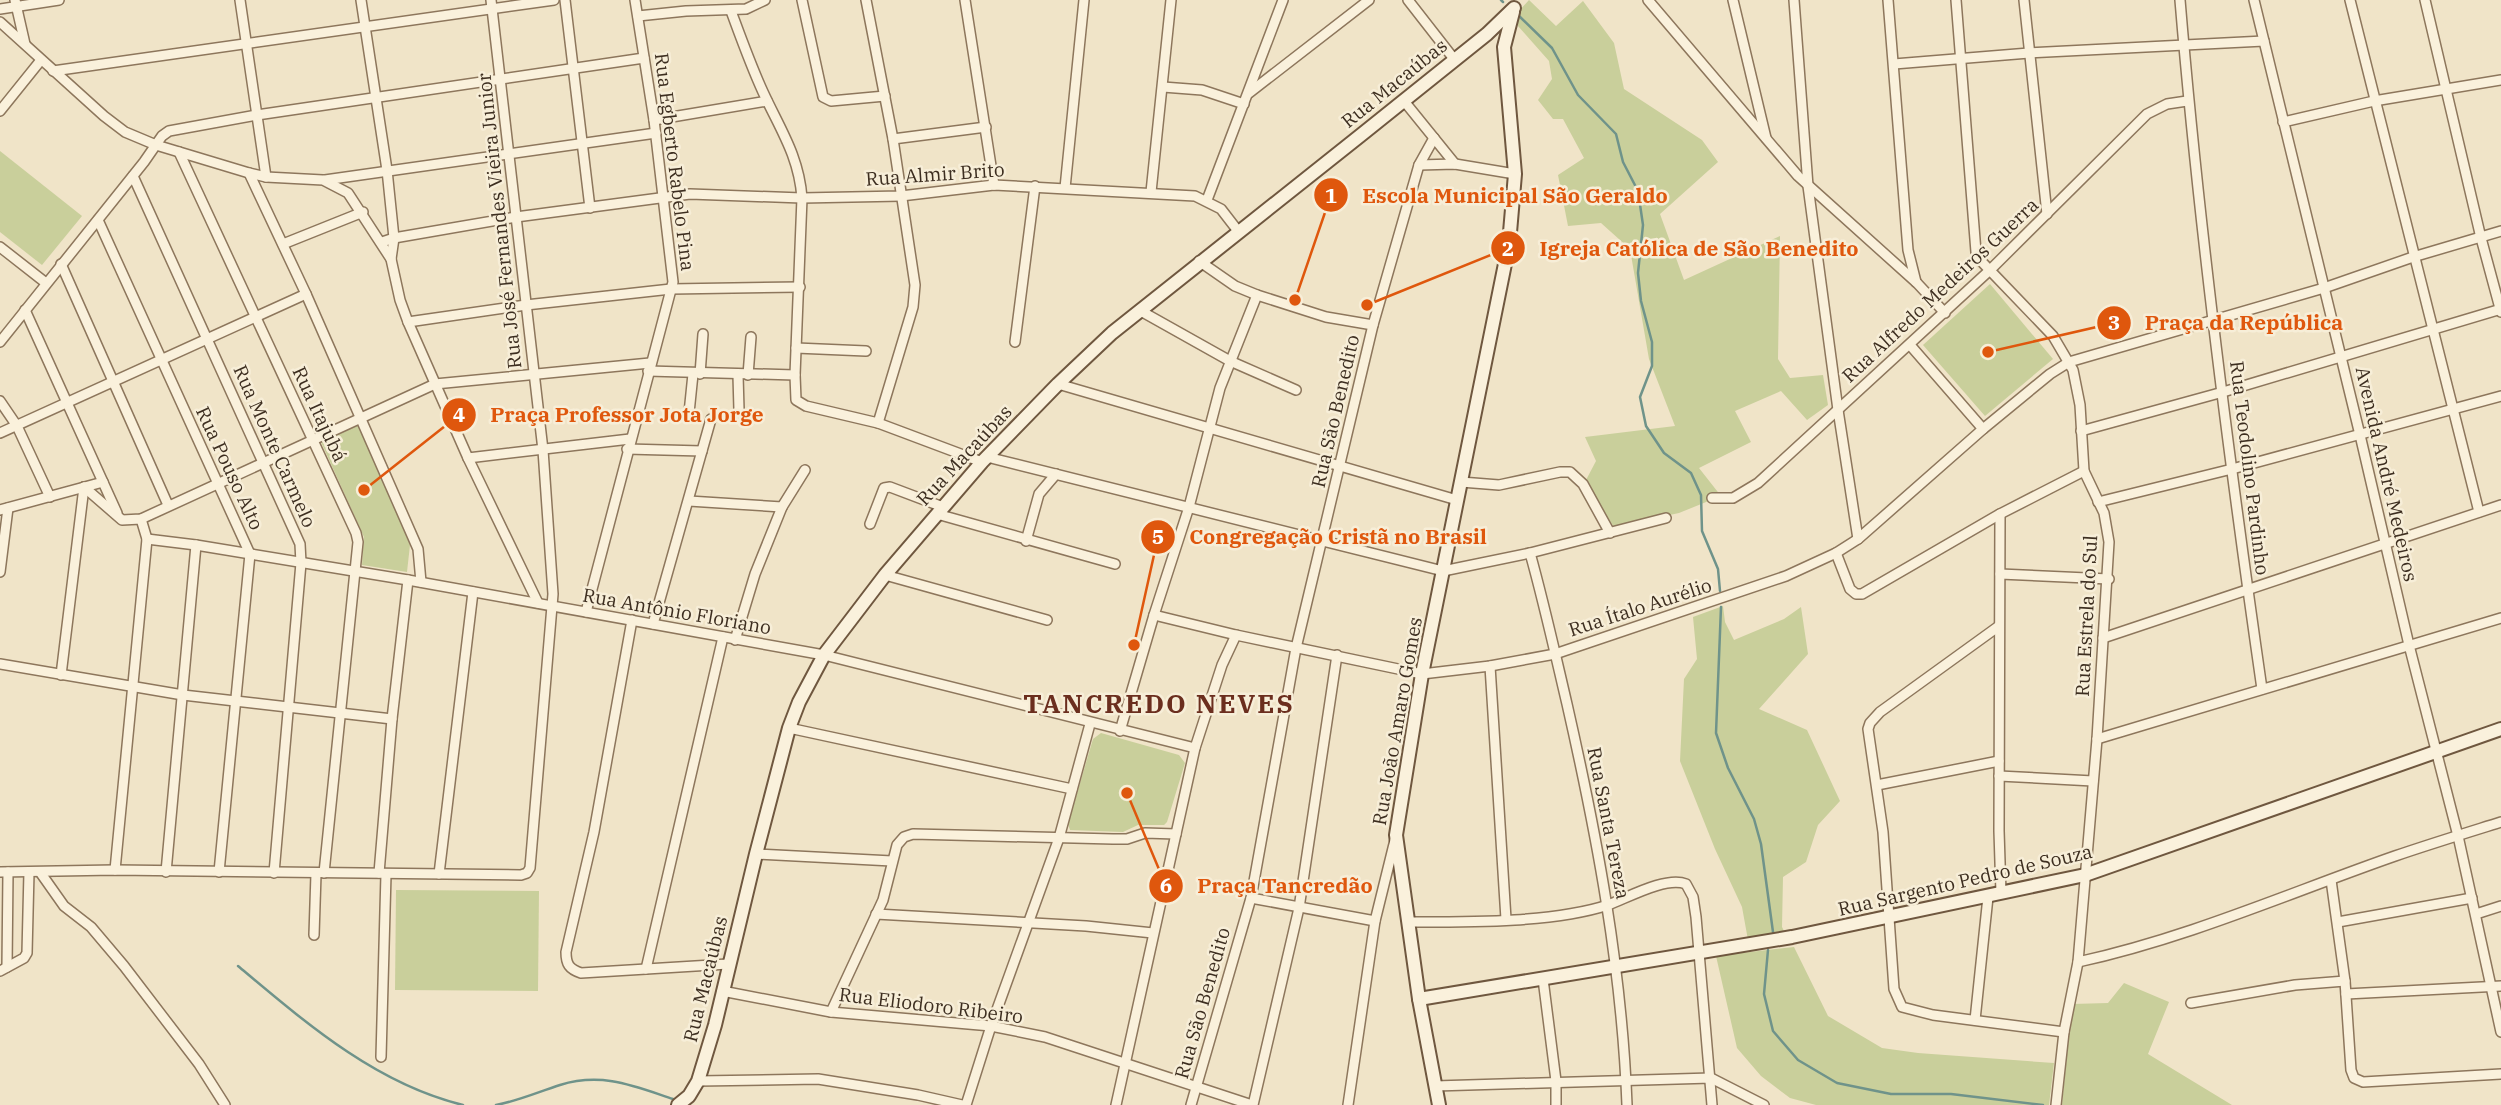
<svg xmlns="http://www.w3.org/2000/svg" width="2501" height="1105" font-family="'IBM Plex Serif',serif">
	<rect width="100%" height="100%" fill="#f0e4c8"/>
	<g fill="#c9cf9b">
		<polygon points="1529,0 1556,26 1583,1 1614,43 1624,89 1702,140 1718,162 1660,214 1684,280 1780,236 1778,359 1790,378 1823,375 1828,405 1807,420 1781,391 1735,411 1751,442 1699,468 1721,496 1679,513 1614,527 1585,482 1596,461 1585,437 1675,426 1649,359 1630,249 1601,223 1568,226 1558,175 1584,158 1563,119 1553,119 1538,100 1552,79 1549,61 1518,26 1518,12"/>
		<polygon points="0,151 82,216 42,265 0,232"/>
		<polygon points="1990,284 2053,359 1985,416 1923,345"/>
		<polygon points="359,425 410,545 407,572 362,565 364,537 321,442"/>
		<polygon points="1723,606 1725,622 1734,640 1784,619 1801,607 1808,654 1759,709 1807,730 1840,801 1818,825 1806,862 1783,877 1782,927 1785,933 1748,940 1742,907 1715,849 1680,761 1684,679 1697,659 1693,617"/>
		<polygon points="1101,733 1179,755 1185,763 1167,822 1164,825 1138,825 1123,832 1070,830 1068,824 1093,739"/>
		<polygon points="396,890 539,891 538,991 395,990"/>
		<polygon points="1794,947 1828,1016 1882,1048 1918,1053 2054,1063 2049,1105 1816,1105 1790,1098 1761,1076 1737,1048 1716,956"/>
		<polygon points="2124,983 2169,1002 2148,1054 2232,1105 2062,1105 2072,1004 2108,1003"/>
	</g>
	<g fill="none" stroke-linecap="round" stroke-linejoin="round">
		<g stroke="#6f938a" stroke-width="2.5">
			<polyline points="1501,0 1503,2"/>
			<polyline points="1516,13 1552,48 1578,95 1616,134 1623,162 1638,191 1643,225 1638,273 1641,301 1652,342 1652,366 1640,397 1646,426 1664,453 1691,473 1701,495 1702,531 1718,569 1720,591"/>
			<polyline points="1721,607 1716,733 1728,768 1754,819 1761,844 1773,932"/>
			<polyline points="1768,950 1764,994 1773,1031 1798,1060 1837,1083 1891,1094 1951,1094 2043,1105"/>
			<path d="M 238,966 C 306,1023 376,1084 463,1105"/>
			<path d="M 496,1105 C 518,1101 538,1092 560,1085 C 602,1072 634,1086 673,1099"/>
		</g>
		<defs>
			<g id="street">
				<polyline points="15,0 25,44"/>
				<polyline points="240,0 266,177"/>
				<polyline points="361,0 387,170 394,238 391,259"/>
				<polyline points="565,0 590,208"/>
				<polyline points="802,0 823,97 831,101 885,96"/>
				<polyline points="866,0 893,139 915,285 913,307 878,423"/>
				<polyline points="965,0 994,185"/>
				<polyline points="1408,0 1454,59"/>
				<polyline points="1648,0 1798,176 1917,283 1945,313"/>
				<polyline points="1733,0 1766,138"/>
				<polyline points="1794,0 1808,186 1838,410 1858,539"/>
				<polyline points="1888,0 1908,250 1916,282"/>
				<polyline points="1956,0 1976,252 1981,261 2053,336 2073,370 2080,405 2084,471 2104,513 2109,542 2097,739 2078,962 2064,1032 2056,1105"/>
				<polyline points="2024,0 2047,214"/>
				<path d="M 2180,0 C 2199,230 2229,460 2262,689"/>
				<polyline points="2254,0 2360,435 2409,645 2458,836 2501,1032"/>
				<polyline points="2350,0 2479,512"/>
				<polyline points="2425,0 2481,238 2501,312"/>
				<polyline points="0,9 59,0"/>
				<path d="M 731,11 C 741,38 751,66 763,92 C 780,129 799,156 802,198 L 795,375 L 796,400 L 806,406 L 878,423 L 982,462"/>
				<polyline points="638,16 686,11 746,9 765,0"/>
				<polyline points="0,22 104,116 125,132 156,145 249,173 266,177 323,180 348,193 391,259 400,300 408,322 468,458 538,603"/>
				<polyline points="1894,64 2029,53 2264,41"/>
				<polyline points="53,71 554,0"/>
				<polyline points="1163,87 1202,90 1244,104"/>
				<polyline points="1249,93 1369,0"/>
				<polyline points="1404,101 1455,164"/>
				<polyline points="0,111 41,60"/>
				<polyline points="654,120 767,101"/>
				<polyline points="2283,122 2374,101 2501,80"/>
				<polyline points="893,139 986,127"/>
				<polyline points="179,152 356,533 358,542 324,873"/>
				<polyline points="1419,165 1455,164 1515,174"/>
				<polyline points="249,173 306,294 418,549 421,582"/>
				<polyline points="133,176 300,544 301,563 274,873"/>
				<polyline points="325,180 656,133"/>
				<polyline points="1065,188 1084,0"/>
				<polyline points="1151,192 1171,0"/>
				<polyline points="1207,200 1283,0"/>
				<polyline points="98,220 250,554 219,872"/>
				<polyline points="382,242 394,238 516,217 690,194 802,198 901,196 994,185 1195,196 1221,209 1238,231"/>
				<polyline points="283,244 363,212"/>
				<polyline points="0,247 46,283"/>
				<polyline points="1199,261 1235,286 1257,295 1326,317 1373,325"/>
				<polyline points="61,264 168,505"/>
				<polyline points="25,310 117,513"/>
				<polyline points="1139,310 1230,361 1296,390"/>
				<polyline points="408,322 526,305 671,289 800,287"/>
				<polyline points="0,342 144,162 162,136 169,131 257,115 644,58"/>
				<polyline points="1015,342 1035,186"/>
				<polyline points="1910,345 1983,429"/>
				<polyline points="796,348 866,351"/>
				<polyline points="648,371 795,375"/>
				<polyline points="700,374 703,334"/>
				<polyline points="738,375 739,410"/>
				<polyline points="748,375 751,337"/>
				<polyline points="1058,384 1457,500"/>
				<polyline points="0,401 17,426 50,497"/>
				<polyline points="689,413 693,374"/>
				<polyline points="2081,431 2223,392 2501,309"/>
				<polyline points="0,433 306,294"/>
				<polyline points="627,449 702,451"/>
				<polyline points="987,457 1443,571 1530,553 1666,518"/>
				<polyline points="468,458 630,439"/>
				<polyline points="1461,482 1499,485 1560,472 1570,472 1583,484 1610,533"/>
				<polyline points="84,487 122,520 141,519 435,384 650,363"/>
				<polyline points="1712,498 1733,498 1758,483 1990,270 2147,114 2167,104 2187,101"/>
				<polyline points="689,501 782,507"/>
				<polyline points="2098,502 2232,469 2501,396"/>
				<polyline points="0,510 103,482"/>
				<polyline points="937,514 1115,564"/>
				<polyline points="2000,514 1999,831 2001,893"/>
				<polyline points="870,524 884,488 890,487 943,507"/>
				<polyline points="147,539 196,545 408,580 824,655 1195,748"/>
				<polyline points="1026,541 1039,494 1056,474"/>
				<path d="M 1530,553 C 1544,603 1555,653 1567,704 C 1597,836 1622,969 1627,1105"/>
				<polyline points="1836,553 1850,589 1856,594 1862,594 2000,514 2084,471"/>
				<polyline points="0,572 8,508"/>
				<polyline points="2000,574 2109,579"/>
				<polyline points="885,575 1047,620"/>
				<polyline points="586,612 673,282 654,120 635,0"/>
				<polyline points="1154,615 1236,635 1422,674 1490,666 1555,654 1786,576 1836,553 1858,539 1983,429 2050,374 2069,362 2324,288 2413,257 2501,231"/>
				<path d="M 632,620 L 594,832 L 566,952 C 566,964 569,969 581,973 L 728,964"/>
				<polyline points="653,624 711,419"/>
				<polyline points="1999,626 1880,712 1870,723 1868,729 1883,832 1894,989 1902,1007 1933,1015 2064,1032"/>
				<polyline points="2103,638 2501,505"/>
				<polyline points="735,640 755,574 782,507 805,470"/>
				<polyline points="0,664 183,695 392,719"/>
				<polyline points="1490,666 1506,919"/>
				<polyline points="61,675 84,487"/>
				<polyline points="789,728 1072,789"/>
				<polyline points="1120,731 1154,615 1189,507 1220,388 1257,295"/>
				<polyline points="2097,739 2501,618"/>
				<polyline points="1999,776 2093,781"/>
				<polyline points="1877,785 1999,761"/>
				<polyline points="756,854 892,861"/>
				<polyline points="115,870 147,539 141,519"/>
				<polyline points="0,872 115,870 521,875 527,873 530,868 553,594 543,450 491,0"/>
				<polyline points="40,872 64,906 91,927 124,966 199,1064 225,1105"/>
				<polyline points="166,872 196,545"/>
				<polyline points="379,873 392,719 408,580"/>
				<polyline points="439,874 473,592"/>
				<polyline points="2331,880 2345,981 2351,1070 2354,1078 2363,1082 2501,1074"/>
				<polyline points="1251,898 1375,921"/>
				<polyline points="876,914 1086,926 1153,933"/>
				<polyline points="2476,914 2501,906"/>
				<path d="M 1408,922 C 1467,922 1553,923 1608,905 C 1627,898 1666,876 1686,884 L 1693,897 L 1696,917 L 1712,1105"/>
				<polyline points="2338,922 2472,898"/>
				<polyline points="314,935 316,874"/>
				<path d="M 2078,962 C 2188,938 2289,893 2395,856 C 2430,844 2466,833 2501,822"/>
				<polyline points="7,967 8,872"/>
				<polyline points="646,969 723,637"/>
				<polyline points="0,971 24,958 27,953 29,872"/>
				<polyline points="1543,979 1556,1081 1556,1105"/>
				<polyline points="722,991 831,1012 991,1026 1045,1037 1252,1105"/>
				<polyline points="2346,994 2501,986"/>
				<polyline points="2191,1003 2295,985 2345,981"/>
				<polyline points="831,1012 883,900 897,845 904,837 913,834 1113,839 1127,839 1145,833 1176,834"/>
				<polyline points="1975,1020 1988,897"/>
				<polyline points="381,1057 386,874"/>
				<polyline points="698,1081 818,1079 918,1095 962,1105"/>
				<polyline points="1435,1086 1711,1078 1764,1105"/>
				<polyline points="966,1105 991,1026 1059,838 1090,724"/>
				<polyline points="1116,1105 1195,748 1222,665 1236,635"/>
				<polyline points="1191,1105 1251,898 1296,648 1373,325 1419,165 1434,138"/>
				<polyline points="1253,1105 1299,908 1337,655"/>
				<polyline points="1348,1105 1375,921 1395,840"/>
			</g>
			<g id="secondary">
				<polyline points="1419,999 1792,937 2085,875 2501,729"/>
				<polyline points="678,1105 689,1096 698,1081 715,1025 756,854 789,728 799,702 824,655 885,575 982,462 1058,384 1112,333 1361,135 1487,34 1514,8"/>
				<polyline points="1439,1105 1419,999 1396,835 1422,674 1509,244 1515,174 1504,47 1513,12"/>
			</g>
		</defs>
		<use href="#street" stroke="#8d765c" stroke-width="12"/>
		<use href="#secondary" stroke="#6f573f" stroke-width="16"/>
		<use href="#street" stroke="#faf1dc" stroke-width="9"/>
		<use href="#secondary" stroke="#faf1dc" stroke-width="12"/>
	</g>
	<g text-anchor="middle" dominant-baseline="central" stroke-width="5" stroke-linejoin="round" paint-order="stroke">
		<g font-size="19" fill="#3d2e20" stroke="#f7eed8">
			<text transform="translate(1394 83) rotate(-39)">Rua Macaúbas</text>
			<text transform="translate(675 162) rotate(83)">Rua Egberto Rabelo Pina</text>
			<text transform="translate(935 174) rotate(-4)">Rua Almir Brito</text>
			<text transform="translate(499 221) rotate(-96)">Rua José Fernandes Vieira Junior</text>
			<text transform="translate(1940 290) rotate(-43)">Rua Alfredo Medeiros Guerra</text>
			<text transform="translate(1335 411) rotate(-77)">Rua São Benedito</text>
			<text transform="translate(320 414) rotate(65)">Rua Itajubá</text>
			<text transform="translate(275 446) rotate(66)">Rua Monte Carmelo</text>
			<text transform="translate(964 455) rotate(-47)">Rua Macaúbas</text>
			<text transform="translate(230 468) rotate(65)">Rua Pouso Alto</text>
			<text transform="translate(2250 468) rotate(83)">Rua Teodolino Pardinho</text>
			<text transform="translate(2387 474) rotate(77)">Avenida André Medeiros</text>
			<text transform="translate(1640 607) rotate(-18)">Rua Ítalo Aurélio</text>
			<text transform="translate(677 611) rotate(10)">Rua Antônio Floriano</text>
			<text transform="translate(2086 616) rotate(-87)">Rua Estrela do Sul</text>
			<text transform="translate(1397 721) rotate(-80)">Rua João Amaro Gomes</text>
			<text transform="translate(1609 823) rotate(79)">Rua Santa Tereza</text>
			<text transform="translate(1965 880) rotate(-13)">Rua Sargento Pedro de Souza</text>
			<text transform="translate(705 979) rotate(-76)">Rua Macaúbas</text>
			<text transform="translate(1202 1003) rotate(-74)">Rua São Benedito</text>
			<text transform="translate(931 1005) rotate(7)">Rua Eliodoro Ribeiro</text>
		</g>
		<g font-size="26" font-weight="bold" letter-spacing="2" fill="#6b2e1e" stroke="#f7eed8">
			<text x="1159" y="703">TANCREDO NEVES</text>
		</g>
	</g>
	<path fill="none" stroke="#df570d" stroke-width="2.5" d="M1295 300L1331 195M1367 305L1508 248M1988 352L2114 323M364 490L459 415M1134 645L1158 537M1127 793L1166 886"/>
	<g fill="#df570d" stroke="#f7eed8" stroke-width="2.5">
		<circle cx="1295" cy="300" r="7"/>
		<circle cx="1367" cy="305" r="7"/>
		<circle cx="1988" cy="352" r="7"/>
		<circle cx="364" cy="490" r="7"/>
		<circle cx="1134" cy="645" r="7"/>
		<circle cx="1127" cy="793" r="7"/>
		<circle cx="1331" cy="195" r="18"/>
		<circle cx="1508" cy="248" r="18"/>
		<circle cx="2114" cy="323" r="18"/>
		<circle cx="459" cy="415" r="18"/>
		<circle cx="1158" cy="537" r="18"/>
		<circle cx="1166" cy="886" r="18"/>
	</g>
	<g font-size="21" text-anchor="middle" font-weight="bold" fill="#fff">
		<text x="1331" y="203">1</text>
		<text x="1508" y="256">2</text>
		<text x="2114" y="330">3</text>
		<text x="459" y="422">4</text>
		<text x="1158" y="544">5</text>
		<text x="1166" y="893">6</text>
	</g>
	<g font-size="21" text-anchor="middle" font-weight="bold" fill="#df570d" stroke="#f7eed8" stroke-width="5" stroke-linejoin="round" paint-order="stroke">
		<text x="1515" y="203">Escola Municipal São Geraldo</text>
		<text x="1699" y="256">Igreja Católica de São Benedito</text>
		<text x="2244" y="330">Praça da República</text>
		<text x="627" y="422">Praça Professor Jota Jorge</text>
		<text x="1338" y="544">Congregação Cristã no Brasil</text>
		<text x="1285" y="893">Praça Tancredão</text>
	</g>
</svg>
